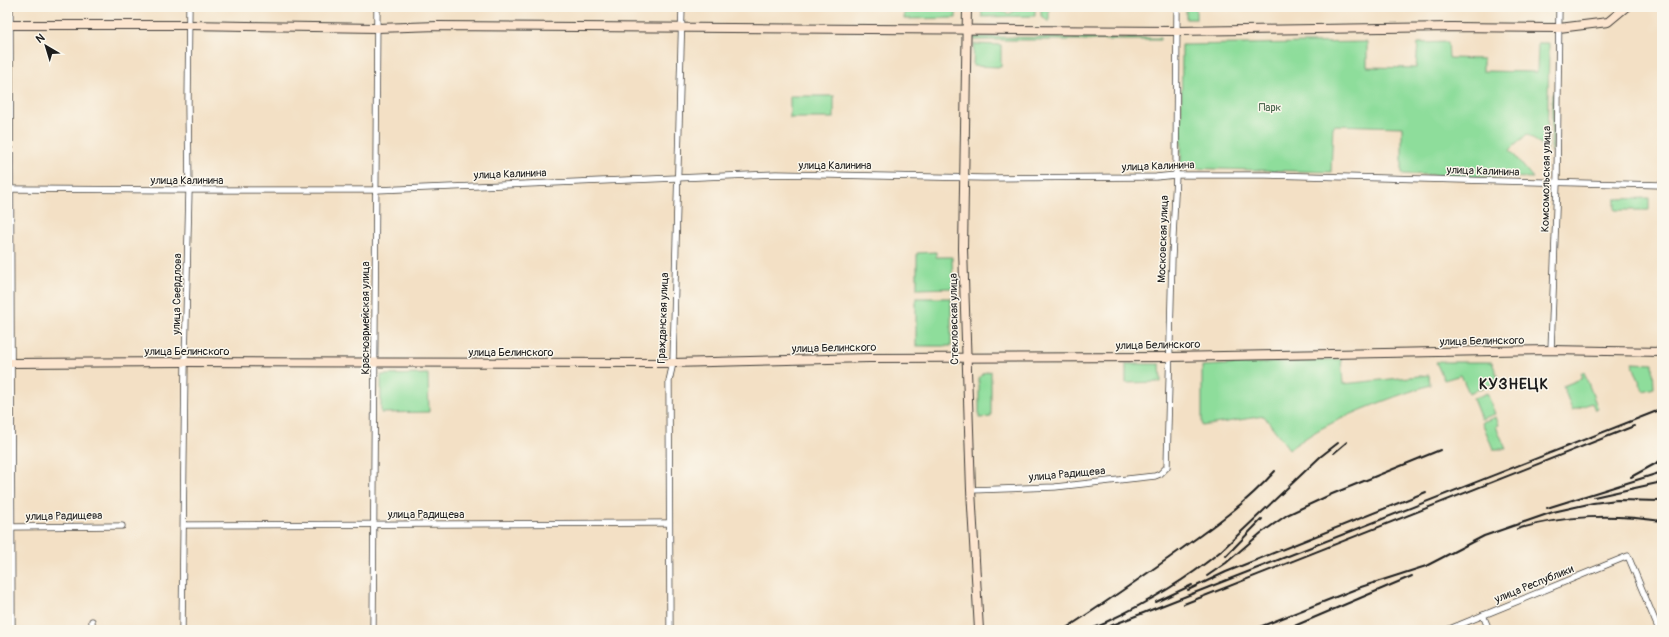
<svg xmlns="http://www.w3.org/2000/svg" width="1669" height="637" font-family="Pangolin,sans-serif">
	<rect width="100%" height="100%" fill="#fbf7ec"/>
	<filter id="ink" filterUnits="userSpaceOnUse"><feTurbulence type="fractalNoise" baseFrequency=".025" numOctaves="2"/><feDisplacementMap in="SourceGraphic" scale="8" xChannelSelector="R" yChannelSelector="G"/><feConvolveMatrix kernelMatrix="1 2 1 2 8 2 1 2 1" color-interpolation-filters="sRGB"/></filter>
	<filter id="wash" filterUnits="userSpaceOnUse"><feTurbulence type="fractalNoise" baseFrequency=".012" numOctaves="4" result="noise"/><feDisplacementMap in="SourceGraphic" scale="16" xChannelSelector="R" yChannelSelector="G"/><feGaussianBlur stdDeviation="0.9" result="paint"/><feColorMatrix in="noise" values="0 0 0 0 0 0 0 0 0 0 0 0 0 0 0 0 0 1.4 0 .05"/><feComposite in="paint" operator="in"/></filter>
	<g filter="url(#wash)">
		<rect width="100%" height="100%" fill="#f3e0c5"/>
		<g fill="#8edd9b" stroke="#557c5c">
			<polygon points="905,7 956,7 956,18 904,19"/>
			<polygon points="981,7 993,7 1009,14 1022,7 1035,7 1035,16 982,17"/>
			<polygon points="1041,7 1049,7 1049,22 1041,16"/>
			<rect x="1186" y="7" width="10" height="12"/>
			<polygon points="974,37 1160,38 1160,40 974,40"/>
			<polygon points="1367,42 1367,67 1416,68 1418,43 1448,42 1449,58 1483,59 1483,71 1537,72 1538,43 1549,43 1547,150 1527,134 1510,150 1533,178 1402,174 1402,127 1333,125 1331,172 1181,168 1182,45"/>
			<polygon points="974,44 1001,45 1001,67 973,66"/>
			<polygon points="1552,94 1554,94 1553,151 1551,151"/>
			<rect x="790" y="96" width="44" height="22"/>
			<polygon points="1649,198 1649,210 1615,210 1615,199"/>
			<polygon points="936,252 936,257 952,257 953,288 917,289 917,253"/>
			<rect x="916" y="298" width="35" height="48"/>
			<path d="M 1341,359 L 1343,384 L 1429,375 L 1430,385 C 1393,397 1357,410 1322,428 C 1311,434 1300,442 1289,449 L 1264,416 L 1202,426 L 1202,366 Z"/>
			<polygon points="1436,362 1492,362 1499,381 1469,393 1461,375 1444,380"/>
			<polygon points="1632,363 1653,364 1654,388 1643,391"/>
			<polygon points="1126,364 1160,364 1161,382 1126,383"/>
			<polygon points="991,371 991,417 979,418 979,378 983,373"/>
			<polygon points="1584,372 1598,409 1595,410 1592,403 1572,410 1563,386 1583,378 1581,373"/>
			<polygon points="428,374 429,412 381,413 381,375"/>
			<polygon points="1487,393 1495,414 1481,419 1473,399"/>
			<polygon points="1496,417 1499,425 1496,426 1506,449 1493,449 1482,422"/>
		</g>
	</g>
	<g filter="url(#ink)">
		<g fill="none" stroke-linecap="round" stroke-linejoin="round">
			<defs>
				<g id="street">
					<polyline points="10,7 12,630"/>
					<polyline points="7,189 189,190 376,190 776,174 984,178 1156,177 1176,175 1266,175 1662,185"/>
					<polyline points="1551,350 1557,183 1559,7"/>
					<polyline points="971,490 1055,487 1155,476 1160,474 1167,467 1172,257 1176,175 1177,7"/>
					<polyline points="184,525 669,523"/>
					<polyline points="7,527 122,526"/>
					<polyline points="1483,615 1489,630"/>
					<polyline points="92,630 92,621"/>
					<polyline points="182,630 185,362 189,190 188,104 189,7"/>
					<polyline points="373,630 377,7"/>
					<polyline points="670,630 669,381 673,363 682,7"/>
					<polyline points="1447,630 1628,556 1659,630"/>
				</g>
				<g id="secondary">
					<polyline points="967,7 963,249 971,490 979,630"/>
					<polyline points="7,25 189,25 377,28 438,26 1177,31 1451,27 1559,28 1608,22 1626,7"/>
					<polyline points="7,363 185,362 673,363 869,358 1169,357 1551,350 1662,352"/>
				</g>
			</defs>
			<use href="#street" stroke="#3c3935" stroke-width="7"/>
			<use href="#secondary" stroke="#3c3935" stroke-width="10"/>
			<use href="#street" stroke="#fff" stroke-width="5.5"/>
			<use href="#secondary" stroke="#fce5cf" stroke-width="8"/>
			<g stroke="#1c1c1c" stroke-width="2">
				<polyline points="1334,453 1347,442"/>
				<polyline points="1631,477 1662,460"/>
				<polyline points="1594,497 1662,482"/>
				<polyline points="1547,508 1662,472"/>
				<path d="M 1517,529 C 1566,515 1612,514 1662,521"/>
				<polyline points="1226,556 1262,519"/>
				<polyline points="1207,576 1226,563 1261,533 1287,515 1332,494 1440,450"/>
				<polyline points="1188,590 1226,572 1426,492"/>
				<polyline points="1156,602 1192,585"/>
				<polyline points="1184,604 1634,426"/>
				<path d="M 1106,622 C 1147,603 1186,580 1221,551 L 1320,457 L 1338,443"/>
				<path d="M 1063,630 C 1098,608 1132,584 1166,560 C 1204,533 1244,506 1275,471"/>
				<polyline points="1089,630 1106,623"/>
				<polyline points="1100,630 1662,409"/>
				<polyline points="1252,630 1361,587 1426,566 1484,536 1553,512 1593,503 1617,500 1662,501"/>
				<polyline points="1285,630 1412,576"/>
			</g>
		</g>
	</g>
	<g text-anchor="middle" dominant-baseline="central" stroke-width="3" stroke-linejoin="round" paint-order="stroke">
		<g font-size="11" fill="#446048" stroke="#fbf7ec">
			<text x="1270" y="107">Парк</text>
		</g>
		<g font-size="11" fill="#1c1c1c" stroke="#fbf7ec">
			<text x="835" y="165">улица Калинина</text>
			<text transform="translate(1158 166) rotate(-2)">улица Калинина</text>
			<text transform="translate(1483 171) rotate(2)">улица Калинина</text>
			<text transform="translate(510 174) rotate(-2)">улица Калинина</text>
			<text transform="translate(1546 179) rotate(-89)">Комсомольская улица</text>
			<text x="187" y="180">улица Калинина</text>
			<text transform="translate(1163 239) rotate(-88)">Московская улица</text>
			<text transform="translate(177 294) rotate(-89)">улица Свердлова</text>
			<text transform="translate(365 318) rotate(-90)">Красноармейская улица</text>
			<text transform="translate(663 318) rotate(-88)">Гражданская улица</text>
			<text transform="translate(954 319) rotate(-91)">Стекловская улица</text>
			<text transform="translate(1482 341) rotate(-1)">улица Белинского</text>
			<text transform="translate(1158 345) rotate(-1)">улица Белинского</text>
			<text transform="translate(834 348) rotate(-1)">улица Белинского</text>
			<text x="187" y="351">улица Белинского</text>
			<text x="511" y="352">улица Белинского</text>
			<text transform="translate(1067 474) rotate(-5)">улица Радищева</text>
			<text x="426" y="514">улица Радищева</text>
			<text transform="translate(64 516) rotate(-1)">улица Радищева</text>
			<text transform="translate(1534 584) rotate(-22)">улица Республики</text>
		</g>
		<g font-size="15" font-weight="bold" letter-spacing="1" fill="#1c1c1c" stroke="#fbf7ec">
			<text x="1514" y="384">КУЗНЕЦК</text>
		</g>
	</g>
	<rect width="1669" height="637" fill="none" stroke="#fbf7ec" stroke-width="24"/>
	<g transform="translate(46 46) rotate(322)" stroke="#fbf7ec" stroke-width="3" paint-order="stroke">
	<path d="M0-3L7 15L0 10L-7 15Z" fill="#1c1c1c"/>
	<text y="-6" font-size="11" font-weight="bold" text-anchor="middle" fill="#1c1c1c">N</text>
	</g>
</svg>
